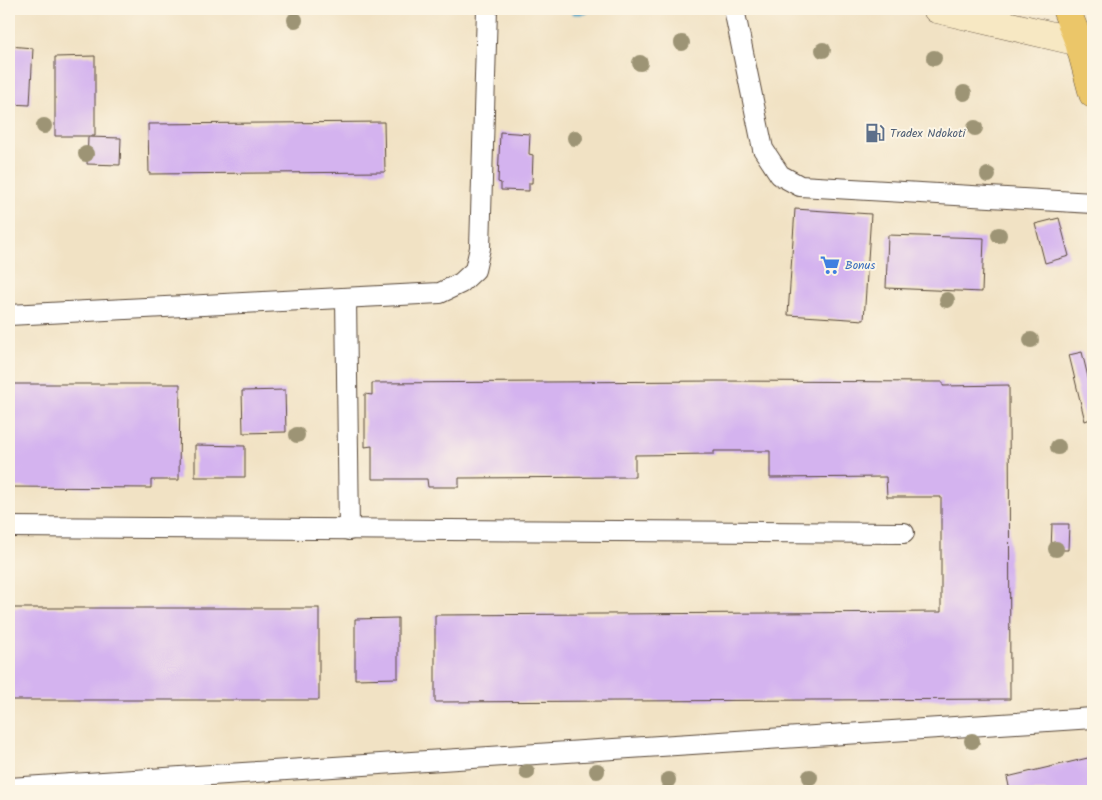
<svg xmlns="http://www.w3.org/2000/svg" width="1102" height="800" font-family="Kalam,sans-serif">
	<rect width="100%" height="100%" fill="#fcf5e5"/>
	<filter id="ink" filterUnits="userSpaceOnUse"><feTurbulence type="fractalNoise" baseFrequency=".02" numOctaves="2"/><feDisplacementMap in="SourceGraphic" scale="10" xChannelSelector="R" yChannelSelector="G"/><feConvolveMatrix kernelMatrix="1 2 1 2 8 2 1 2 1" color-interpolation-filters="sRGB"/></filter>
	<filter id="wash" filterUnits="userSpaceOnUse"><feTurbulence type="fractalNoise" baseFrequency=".0096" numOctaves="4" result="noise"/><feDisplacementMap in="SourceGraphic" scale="20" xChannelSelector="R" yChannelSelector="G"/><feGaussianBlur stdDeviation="1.12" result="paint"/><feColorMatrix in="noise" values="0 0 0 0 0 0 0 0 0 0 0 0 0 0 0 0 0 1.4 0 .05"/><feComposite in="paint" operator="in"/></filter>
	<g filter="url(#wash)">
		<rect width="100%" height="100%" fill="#f1e2c4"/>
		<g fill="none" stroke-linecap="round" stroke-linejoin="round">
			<polyline stroke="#4ca5c9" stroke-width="11" points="575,9 584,9"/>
		</g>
		<g id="blocks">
			<g fill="#d4b3ef">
				<polygon points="9,46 33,48 30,105 9,104"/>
				<polygon points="95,56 95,136 55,136 55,57"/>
				<polygon points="384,122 385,172 149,174 148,124"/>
				<polygon points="500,132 530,134 529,154 533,155 532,183 529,183 529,191 501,190 501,183 498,182"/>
				<polygon points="88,137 121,138 120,165 87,164"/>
				<polygon points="795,209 871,214 864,320 788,315"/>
				<polygon points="1059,218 1069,256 1045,263 1035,224"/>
				<polygon points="888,235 984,238 982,292 886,288"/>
				<polygon points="1082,352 1093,398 1093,418 1085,421 1069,355"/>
				<polygon points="718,381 943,382 943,386 1009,385 1010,699 435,702 435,615 941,612 941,497 887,497 886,477 770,478 770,451 714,451 714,454 635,455 635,477 459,478 459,487 428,487 427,479 372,479 372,446 365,447 365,394 372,395 372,383"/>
				<polygon points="9,384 180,384 179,480 151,480 151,488 9,487"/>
				<polygon points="285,390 286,432 243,433 242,391"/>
				<polygon points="195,445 245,446 245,477 195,477"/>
				<polygon points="1052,524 1069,524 1068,550 1051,550"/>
				<rect x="9" y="608" width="310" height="92"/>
				<polygon points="398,618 398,678 355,679 355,619"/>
				<polygon points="1092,757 1093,791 1010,791 1007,777"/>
			</g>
		</g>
	</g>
	<g filter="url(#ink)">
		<use href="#blocks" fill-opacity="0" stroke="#564637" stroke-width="1"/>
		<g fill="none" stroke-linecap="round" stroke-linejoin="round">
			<defs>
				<g id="lane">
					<polyline points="734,9 763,149 780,175 800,186 1093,203"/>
					<polyline points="346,298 349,530"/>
					<polyline points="9,315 440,293 461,283 475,270 480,248 487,9"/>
					<polyline points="9,527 904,533"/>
					<polyline points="9,788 1093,718"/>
				</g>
				<polyline id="secondary" points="937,9 1079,42"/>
				<polyline id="primary" points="1066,9 1079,42 1093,94"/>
			</defs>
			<use href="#lane" stroke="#564637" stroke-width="22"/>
			<use href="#secondary" stroke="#564637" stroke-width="29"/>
			<use href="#primary" stroke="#564637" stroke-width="29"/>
			<use href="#lane" stroke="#fff" stroke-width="20"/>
			<use href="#secondary" stroke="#f7e8c3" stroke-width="28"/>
			<use href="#primary" stroke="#ebc669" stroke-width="28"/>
		</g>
		<g fill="#9d9475">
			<circle cx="295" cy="20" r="8"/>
			<circle cx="682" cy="43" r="8"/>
			<circle cx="823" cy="50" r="8"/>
			<circle cx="934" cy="58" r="8"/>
			<circle cx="640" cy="63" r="8"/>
			<circle cx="964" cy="93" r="8"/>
			<circle cx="44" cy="126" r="8"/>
			<circle cx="975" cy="128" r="8"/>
			<circle cx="575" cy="138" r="8"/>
			<circle cx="86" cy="154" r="8"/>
			<circle cx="988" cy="175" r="8"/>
			<circle cx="999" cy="235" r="8"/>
			<circle cx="947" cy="300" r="8"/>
			<circle cx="1031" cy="340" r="8"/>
			<circle cx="297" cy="435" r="8"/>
			<circle cx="1058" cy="447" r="8"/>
			<circle cx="1056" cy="549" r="8"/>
			<circle cx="972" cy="741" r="8"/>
			<circle cx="597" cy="771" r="8"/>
			<circle cx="527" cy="772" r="8"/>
			<circle cx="810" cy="777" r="8"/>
			<circle cx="668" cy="780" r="8"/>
		</g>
	</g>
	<defs>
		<symbol id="fuel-bare" viewBox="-9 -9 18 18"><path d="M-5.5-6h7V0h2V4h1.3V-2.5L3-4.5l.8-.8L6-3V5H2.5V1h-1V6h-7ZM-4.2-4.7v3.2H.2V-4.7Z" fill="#5c6f8a" stroke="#fcf5e5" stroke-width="2.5" paint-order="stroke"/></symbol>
		<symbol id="supermarket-bare" viewBox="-9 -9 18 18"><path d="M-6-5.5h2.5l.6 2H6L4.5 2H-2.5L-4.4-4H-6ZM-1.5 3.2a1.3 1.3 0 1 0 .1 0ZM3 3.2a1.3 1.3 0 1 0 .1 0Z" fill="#3f7fe0" stroke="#fcf5e5" stroke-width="2.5" paint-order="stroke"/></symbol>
	</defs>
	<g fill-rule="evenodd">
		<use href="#fuel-bare" x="861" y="119" width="28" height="28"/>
		<use href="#supermarket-bare" x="816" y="251" width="28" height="28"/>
	</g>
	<g text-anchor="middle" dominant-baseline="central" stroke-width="4" stroke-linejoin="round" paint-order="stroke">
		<g font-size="12" fill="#4e5e75" stroke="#fcf5e5" text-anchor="start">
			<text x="890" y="133">Tradex Ndokoti</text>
		</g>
		<g font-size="12" fill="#366cbe" stroke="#fcf5e5" text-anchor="start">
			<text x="845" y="265">Bonus</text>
		</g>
	</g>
	<rect width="1102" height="800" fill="none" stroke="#fcf5e5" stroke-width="30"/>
</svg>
